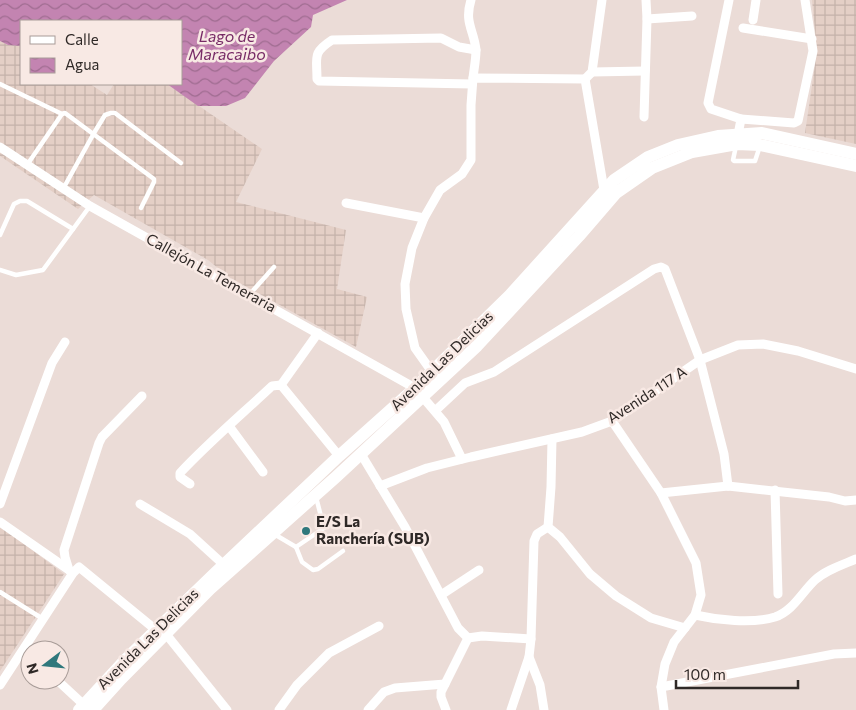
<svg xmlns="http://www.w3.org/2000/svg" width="856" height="710" viewBox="0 0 856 710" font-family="Commissioner,sans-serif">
<defs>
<pattern id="industrial-grid" width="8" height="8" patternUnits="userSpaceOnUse" patternTransform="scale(1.25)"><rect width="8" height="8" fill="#e4cfc6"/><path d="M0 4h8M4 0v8" fill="none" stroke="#c4b2aa"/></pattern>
<pattern id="water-waves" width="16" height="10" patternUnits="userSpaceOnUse" patternTransform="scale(1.25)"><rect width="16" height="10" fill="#c384b1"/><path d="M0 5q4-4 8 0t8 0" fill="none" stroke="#9f6c90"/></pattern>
</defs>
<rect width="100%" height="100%" fill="#ebdcd7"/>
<g fill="url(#industrial-grid)">
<polygon points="812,0 856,0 856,144 805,133 817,51"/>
<polygon points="0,41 8,45 21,46 21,84 90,84 107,95 114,84 167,84 262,149 236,202 346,230 337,289 367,297 356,347 229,277 208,260 94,195 78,209 0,156"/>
<polygon points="0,526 64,574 0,671"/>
</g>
<polygon fill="url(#water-waves)" points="0,0 347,0 313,15 311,27 274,61 245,98 226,106 198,106 167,84 181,84 181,21 21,21 21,46 8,45 0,41"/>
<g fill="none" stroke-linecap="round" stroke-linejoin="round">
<g stroke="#fff" stroke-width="4.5">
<polyline points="0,84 62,114"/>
<polyline points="736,146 733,160 734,161 755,161 760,146"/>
<polyline points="27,165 62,114 65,113 154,179 154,182 141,208"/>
<polyline points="63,189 94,133 105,115 111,113 115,113 181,163"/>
<polyline points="0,235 14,204 20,201 27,201 73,229"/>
<polyline points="0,270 16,275 43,270 90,206"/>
<polyline points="249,295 274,267"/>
<polyline points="274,534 296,547 324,528 316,497"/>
<polyline points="296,547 302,562 313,570 318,569 343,551"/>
<polyline points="0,592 43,619"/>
</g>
<g stroke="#fff" stroke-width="9">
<path d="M471,0C464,23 474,30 476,50C476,59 474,69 473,78"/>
<polyline points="729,0 708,103 711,109 741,119 738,135"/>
<polyline points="647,19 692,16"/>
<polyline points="753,20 756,0"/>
<polyline points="743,28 812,39"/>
<polyline points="592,72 645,71"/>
<polyline points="585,79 592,72 602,0"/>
<path d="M472,84L319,81L317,79C317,57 312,53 332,40L441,38L459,47L476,50"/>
<polyline points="644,117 647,19 646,0"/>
<polyline points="741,119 794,123 798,121 813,51 805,0"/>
<polyline points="0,147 90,206 415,388 444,422 462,459"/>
<polyline points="346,203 424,218"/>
<polyline points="432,372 415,348 406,309 405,284 412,248 424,218 440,190 462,174 471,160 471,105 473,78 585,79 604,190"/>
<polyline points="281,385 318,333"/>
<polyline points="435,411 465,383 494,372 654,269 661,267 665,269 700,360 724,454 728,486"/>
<polyline points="612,421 661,493 696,563 701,595 695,615 674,642 665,664 661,687 664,710"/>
<polyline points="229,426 263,472"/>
<polyline points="552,439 551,487 548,527 560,537 590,574 616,596 651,618 685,628"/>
<polyline points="361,454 405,527 458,628 468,638 441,692 441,697 446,710"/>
<path d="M190,484L180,477V473C209,442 241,415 272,386L281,385L339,456"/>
<polyline points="380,486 427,468 471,457 582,432 612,421 700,360 738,345 763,344 798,351 856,369"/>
<polyline points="775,490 778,594"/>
<polyline points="661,493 728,486 829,497 845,501 856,500"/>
<polyline points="0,504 52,363 65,342"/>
<polyline points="140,504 190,534 224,565"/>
<polyline points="0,522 69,570"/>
<polyline points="69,570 65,557 64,550 99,443 102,437 142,396"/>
<polyline points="441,595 479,570"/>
<path d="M695,615C717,620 752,624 775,617C793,611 802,592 815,580C826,570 842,565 856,559"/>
<polyline points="166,634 227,710"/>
<polyline points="468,638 482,636 531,639"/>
<polyline points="57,680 83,704"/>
<polyline points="0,685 73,573 79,567 156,630"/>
<polyline points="661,687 834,654 856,653"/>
<polyline points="279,710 297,685 329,653 379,626"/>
<polyline points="368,710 384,692 395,688 445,684"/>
<polyline points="511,710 529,657"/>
<polyline points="544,710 540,685 529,657 531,639 534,541 537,534 548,527"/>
</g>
<g stroke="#fff" stroke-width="12">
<polyline points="79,710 125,660 215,573 339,456 415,388 510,295 614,180 648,157 678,145 718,136 762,133 856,154"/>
<polyline points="93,710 121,679 210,589 336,477 477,346 579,236 616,193 652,168 692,152 737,144 760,145 856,166"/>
</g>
</g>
<circle fill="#2f787c" stroke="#f8e9e4" stroke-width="2" cx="306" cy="531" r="5"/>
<g text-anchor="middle" stroke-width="5" stroke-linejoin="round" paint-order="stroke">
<g font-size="15" fill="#2f2927" stroke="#f8e9e4">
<text transform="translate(211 273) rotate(29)" y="5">Callejón La Temeraria</text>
<text transform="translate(442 361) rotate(-44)" y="5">Avenida Las Delicias</text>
<text transform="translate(647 395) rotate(-33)" y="5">Avenida 117 A</text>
<text transform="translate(148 639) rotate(-45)" y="5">Avenida Las Delicias</text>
</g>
<g font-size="15" font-weight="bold" fill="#2f2927" stroke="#f8e9e4" text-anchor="start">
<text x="316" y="527">E/S La<tspan x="316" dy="17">Ranchería (SUB)</tspan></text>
</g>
<g font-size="16" font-style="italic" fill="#772b66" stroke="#f8e9e4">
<text x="227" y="42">Lago de<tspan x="227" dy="18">Maracaibo</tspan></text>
</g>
</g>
<rect x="20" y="20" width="162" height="65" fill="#f8e9e4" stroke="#a89c98"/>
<rect x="30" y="36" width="25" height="8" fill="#ffffff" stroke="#a89c98"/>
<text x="65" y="45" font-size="15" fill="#2f2927">Calle</text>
<rect x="30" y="58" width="25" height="15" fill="url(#water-waves)" stroke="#a89c98"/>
<text x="65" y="70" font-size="15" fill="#2f2927">Agua</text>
<g transform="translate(45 665) rotate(254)"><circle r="24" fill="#f8e9e4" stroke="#a89c98"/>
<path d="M0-4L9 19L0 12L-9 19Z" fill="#2f787c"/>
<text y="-8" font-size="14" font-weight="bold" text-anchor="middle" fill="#2f2927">N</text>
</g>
<path d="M676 680v8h122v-8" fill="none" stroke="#2f2927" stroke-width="2.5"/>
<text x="684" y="680" font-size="15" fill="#2f2927" stroke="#f8e9e4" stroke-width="4" paint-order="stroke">100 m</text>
</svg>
